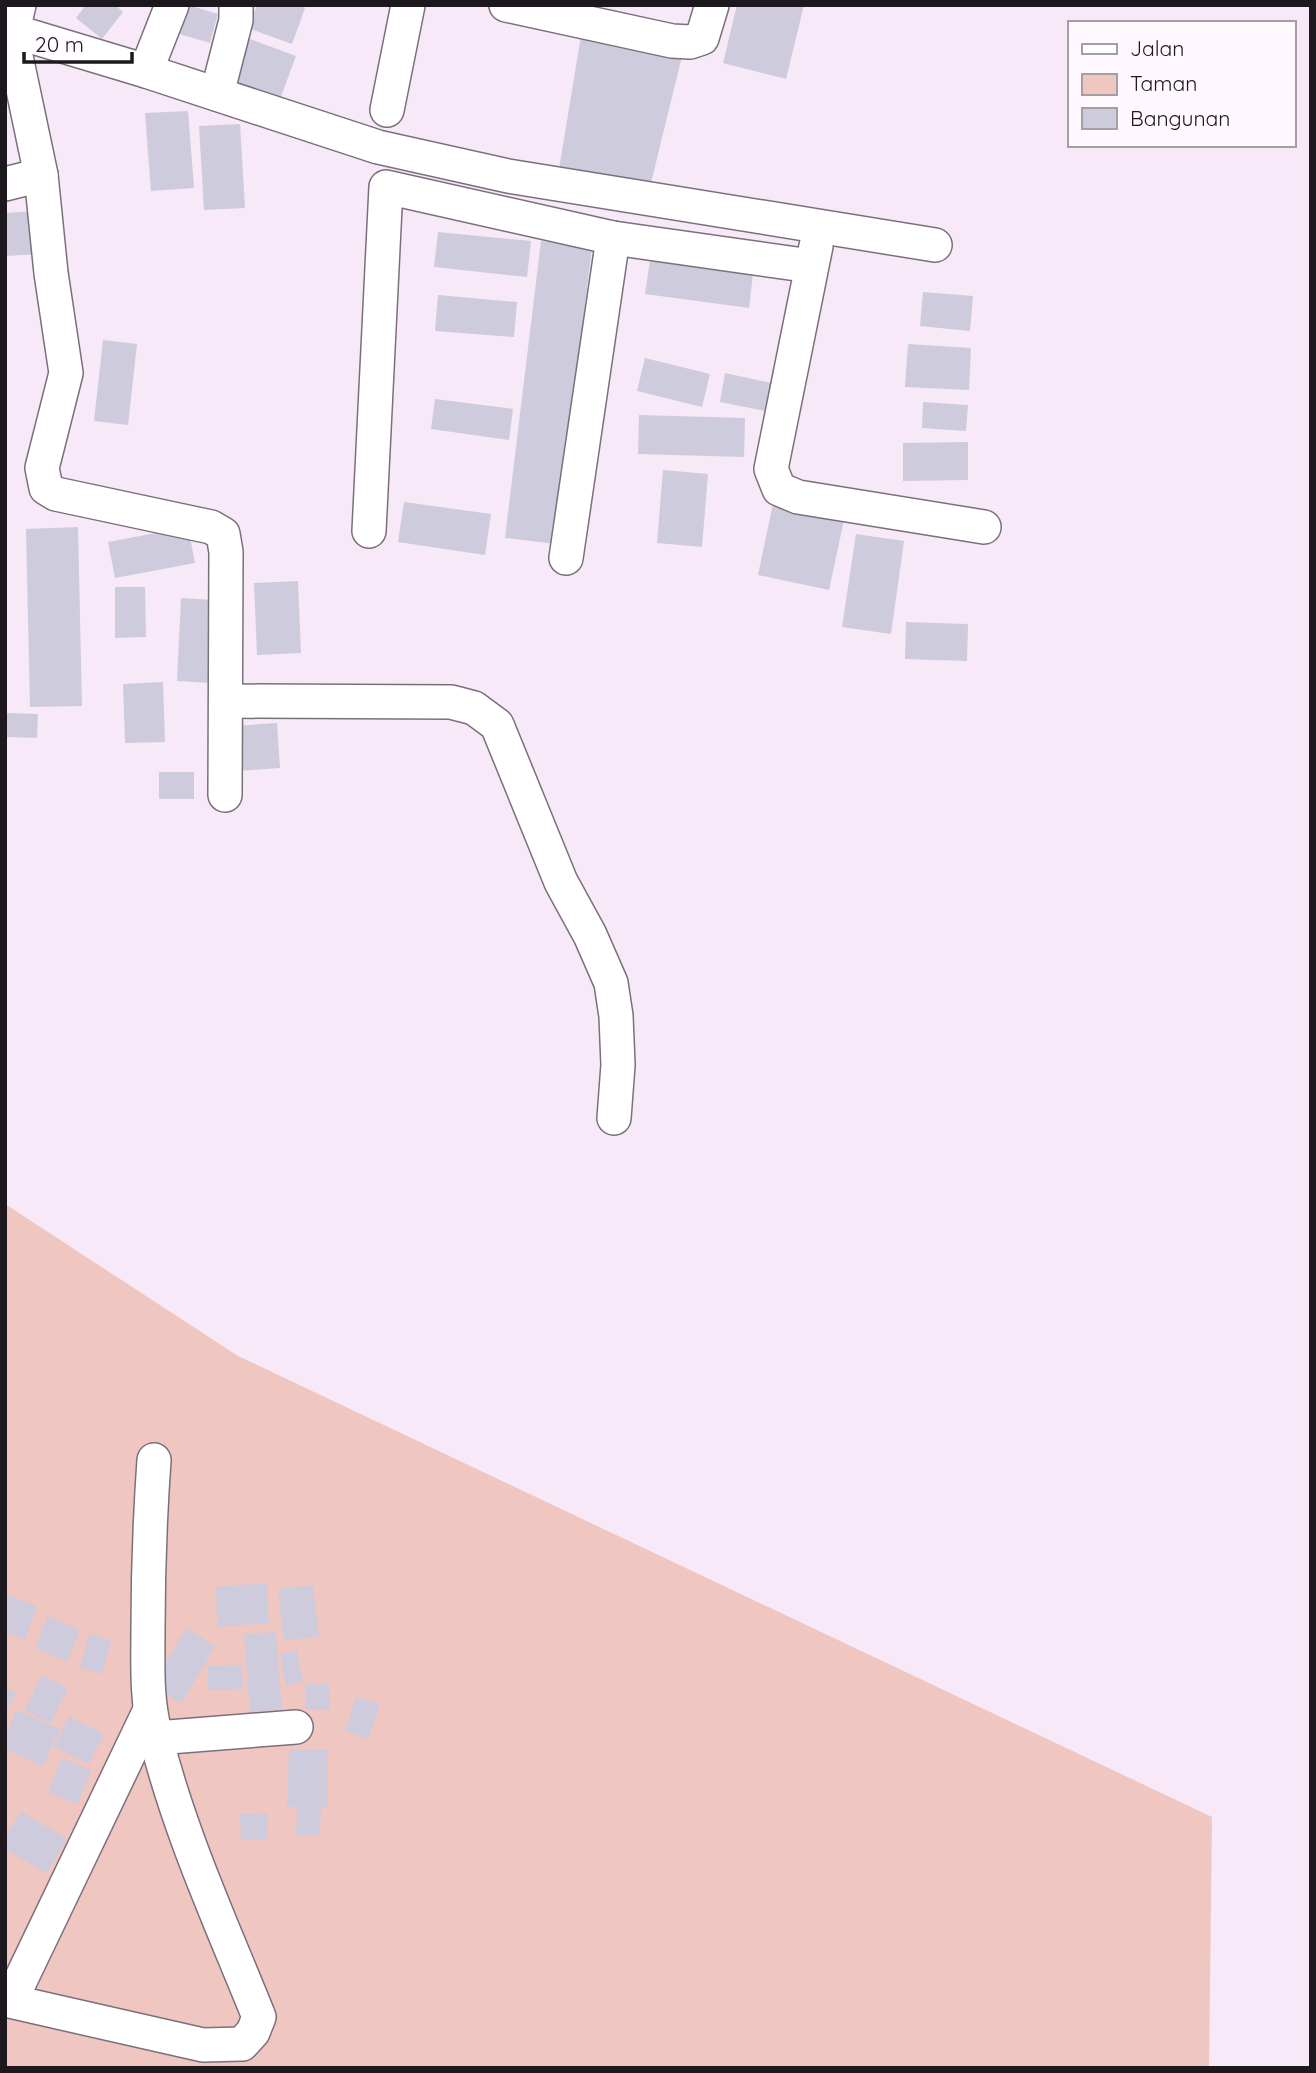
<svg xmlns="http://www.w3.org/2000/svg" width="1316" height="2073" viewBox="0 0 1316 2073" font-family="Quicksand,sans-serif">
<rect width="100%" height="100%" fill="#f7e9f7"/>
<polygon fill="#efc6c0" points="5,1204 238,1356 1212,1817 1209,2068 5,2068"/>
<g fill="#cecbdd">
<polygon points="86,5 115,5 123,12 102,39 76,18"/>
<polygon points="188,5 218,14 210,43 176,33"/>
<polygon points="257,5 299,5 305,8 292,44 248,28"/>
<polygon points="737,5 804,5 786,79 723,63"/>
<polygon points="582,30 683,52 650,187 559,169"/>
<polygon points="247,38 296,56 279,102 230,84"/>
<polygon points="188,111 194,188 151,191 145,113"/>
<polygon points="240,124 245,208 204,210 199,126"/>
<polygon points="37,211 41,254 5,256 5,213"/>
<polygon points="438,232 531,241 527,277 434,267"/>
<polygon points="541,241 592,247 556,544 505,538"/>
<polygon points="650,260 753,274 749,308 645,294"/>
<polygon points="923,292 973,296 970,331 920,326"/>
<polygon points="438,295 517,302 514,337 435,331"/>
<polygon points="103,340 137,344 128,425 94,421"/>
<polygon points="908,344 971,348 969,390 905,387"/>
<polygon points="645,358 710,374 702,407 637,391"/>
<polygon points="725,373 776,384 770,412 720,402"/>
<polygon points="435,399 513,409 509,440 431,429"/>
<polygon points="923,402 968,405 966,431 922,428"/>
<polygon points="639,415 745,418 744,457 638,454"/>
<polygon points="968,442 968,480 903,481 903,443"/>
<polygon points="663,470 708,474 702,547 657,543"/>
<polygon points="404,502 491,514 485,555 398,542"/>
<polygon points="773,504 844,520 829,590 758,575"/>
<polygon points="78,527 82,706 30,707 26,529"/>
<polygon points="188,527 195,563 115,578 108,542"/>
<polygon points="856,534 904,541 891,634 842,627"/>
<polygon points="298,581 301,653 257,655 254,583"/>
<polygon points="115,587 145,587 146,637 115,638"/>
<polygon points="181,598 213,600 209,683 177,681"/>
<polygon points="906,622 968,624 967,661 905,659"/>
<polygon points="163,682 165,742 125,743 123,684"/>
<polygon points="5,713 38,714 37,738 5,737"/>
<polygon points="277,723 280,768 236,771 233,726"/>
<rect x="159" y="772" width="35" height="27"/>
<polygon points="267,1583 269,1623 218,1627 215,1587"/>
<polygon points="313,1585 319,1636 284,1641 278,1589"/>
<polygon points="7,1594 37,1607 25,1640 5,1632"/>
<polygon points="48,1616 80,1630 67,1662 35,1648"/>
<polygon points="186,1628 215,1646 182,1703 152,1686"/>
<polygon points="276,1632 282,1709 250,1712 244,1634"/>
<polygon points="89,1634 111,1640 102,1674 80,1668"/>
<polygon points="297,1650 303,1681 286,1685 280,1654"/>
<polygon points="242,1665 243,1689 208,1690 208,1666"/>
<polygon points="42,1675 68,1688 51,1723 25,1710"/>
<polygon points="329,1683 330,1709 306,1710 305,1684"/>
<polygon points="5,1687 16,1693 5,1714"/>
<polygon points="356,1697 380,1704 368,1739 345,1731"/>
<polygon points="17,1710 60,1729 43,1766 5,1749 5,1736"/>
<polygon points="69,1716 104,1734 89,1764 54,1747"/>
<polygon points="289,1749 328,1750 327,1808 321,1807 320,1835 296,1835 297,1807 287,1807"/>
<polygon points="62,1758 91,1771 77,1804 48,1792"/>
<polygon points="21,1811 67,1839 47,1873 5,1849 5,1837"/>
<polygon points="267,1813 268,1839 241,1840 240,1814"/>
</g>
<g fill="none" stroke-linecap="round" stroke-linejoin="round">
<defs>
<g id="street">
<polyline points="19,5 13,31 14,47 41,175 51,273 66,373 42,468 46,488 56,494 211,527 223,534 226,552 225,795"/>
<polyline points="506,5 672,41 690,42 702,38 712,5"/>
<polyline points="13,31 146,71 378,147 508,176 935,245"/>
<polyline points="146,71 172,5"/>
<polyline points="217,94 236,20 236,5"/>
<polyline points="387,110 408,5"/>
<polyline points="5,184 41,175"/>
<polyline points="816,246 771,469 779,489 798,497 984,527"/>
<polyline points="369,531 386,187 613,238 811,266"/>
<polyline points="566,558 613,238"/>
<polyline points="227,701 451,702 474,708 497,725 561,882 590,935 611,983 616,1016 618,1065 614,1118"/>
<path d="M154,1460C150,1517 148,1572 148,1629C148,1664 146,1698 155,1732"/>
<path d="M5,2000L203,2045L242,2044L253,2032L259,2017C222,1925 180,1834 156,1738L296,1727"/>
<polyline points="11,2000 149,1712"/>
</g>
</defs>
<use href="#street" stroke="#7c6f7c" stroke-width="36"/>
<use href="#street" stroke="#fff" stroke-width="33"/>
</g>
<rect width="1316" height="2073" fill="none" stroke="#1d181d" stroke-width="14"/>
<rect x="1068" y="21" width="228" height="126" fill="#fff9ff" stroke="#a59fa5" stroke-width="2"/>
<rect x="1082" y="44" width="35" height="10" fill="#ffffff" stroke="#a59fa5" stroke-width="2"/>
<text x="1130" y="56" font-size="21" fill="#1d181d">Jalan</text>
<rect x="1082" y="74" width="35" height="21" fill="#efc6c0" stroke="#a59fa5" stroke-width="2"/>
<text x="1130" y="91" font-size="21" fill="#1d181d">Taman</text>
<rect x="1082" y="108" width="35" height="21" fill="#cecbdd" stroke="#a59fa5" stroke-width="2"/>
<text x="1130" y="126" font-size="21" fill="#1d181d">Bangunan</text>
<path d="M24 52v10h108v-10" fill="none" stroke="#1d181d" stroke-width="3.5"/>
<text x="35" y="52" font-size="21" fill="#1d181d" stroke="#fff9ff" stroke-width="5" paint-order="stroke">20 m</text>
</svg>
